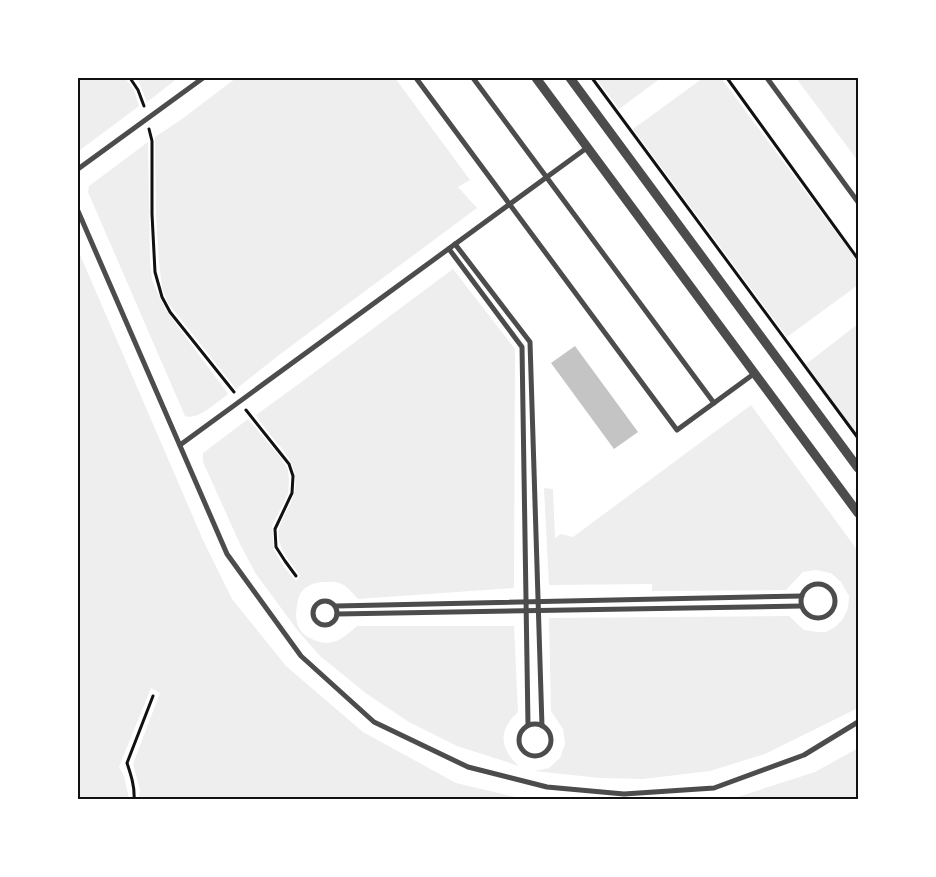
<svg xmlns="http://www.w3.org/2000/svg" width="936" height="877" viewBox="0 0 936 877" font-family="Raleway,sans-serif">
<rect width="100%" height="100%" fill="#fff"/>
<g fill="#eee">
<polygon points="78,78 125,78 133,88 139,106 80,150 78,151"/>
<polygon points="137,78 178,78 147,102"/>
<polygon points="236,78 395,78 470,180 458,187 477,208 283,352 236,389 168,303 162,288 159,262 156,214 155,137 182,119"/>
<polygon points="596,78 661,78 619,109"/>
<polygon points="703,78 721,78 858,262 858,285 787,337 633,129"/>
<polygon points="796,78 858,78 858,161"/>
<path d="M148,142L150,261L152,280L165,309L228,394C218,401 198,421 185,416L88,192L89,186Z"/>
<polygon points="78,250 203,540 232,599 286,666 363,732 456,783 524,799 139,799 140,790 133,764 160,693 151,688 119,767 124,776 129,799 78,799"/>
<path d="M453,269L515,349L514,588L358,599C354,594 349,589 344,585C339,582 332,581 326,582C318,582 311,583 304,589C299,594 298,599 297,606C294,621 298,634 314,640C333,648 343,638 357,626H514L518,712C498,730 499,748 519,766L457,746L409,722L367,694L320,656L298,631L256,574L240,544L203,462V453L248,419L281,458L288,470L289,480L288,494L272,526L273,539L274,550L284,567L296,581L300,576C293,565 282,554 279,540C276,524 288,512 293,497C296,489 296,480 294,471C291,456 278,445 269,433C264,427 260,421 256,415L296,386Z"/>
<polygon points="858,324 858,436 806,364"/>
<polygon points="751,405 858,551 858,708 765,754 710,771 643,779 600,778 534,771 549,768 560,758 565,744 563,729 551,711 549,618 789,616 804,630 817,632 826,632 835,627 843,619 848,608 849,596 841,582 831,573 816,570 803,572 786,590 652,591 652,584 549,585 544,488 553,489 555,538 561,534 573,537"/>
<polygon points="858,748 858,799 731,799 815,772"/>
</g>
<polygon fill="#c4c4c4" points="575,346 638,432 614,449 551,363"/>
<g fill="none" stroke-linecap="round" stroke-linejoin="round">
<g stroke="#111" stroke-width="3">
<polyline points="130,78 138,90 144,106"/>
<polyline points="592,78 858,438"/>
<polyline points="727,78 858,259"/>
<polyline points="149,129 152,141 152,214 155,272 162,297 170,312 234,392"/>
<polyline points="246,410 289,464 293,476 292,493 275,529 276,547 285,561 296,576"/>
<path d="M134,800C135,787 131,775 127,763L153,696"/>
</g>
<g stroke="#4c4c4c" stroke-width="5">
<polyline points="416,78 677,430 755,373"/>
<polyline points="473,78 714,403"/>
<polyline points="767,78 858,202"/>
<polyline points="78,169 203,78"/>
<polyline points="78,211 227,554 301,656 374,722 468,767 547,787 624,794 714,788 804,755 858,722"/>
<polyline points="455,244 530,342 542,726"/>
<polyline points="449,249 522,347 528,725"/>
<polyline points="180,445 588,147"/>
<circle cx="818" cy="601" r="17"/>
<circle cx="325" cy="613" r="12"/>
<polyline points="336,606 802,596"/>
<polyline points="337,614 801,606"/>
<circle cx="535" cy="740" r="16"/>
</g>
<g stroke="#4c4c4c" stroke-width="9">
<polyline points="536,78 858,513"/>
<polyline points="570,78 858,468"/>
</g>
</g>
<rect width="936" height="877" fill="none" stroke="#ffffff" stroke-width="158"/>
<rect x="79" y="79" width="778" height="719" fill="none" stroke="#111" stroke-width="2"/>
</svg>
